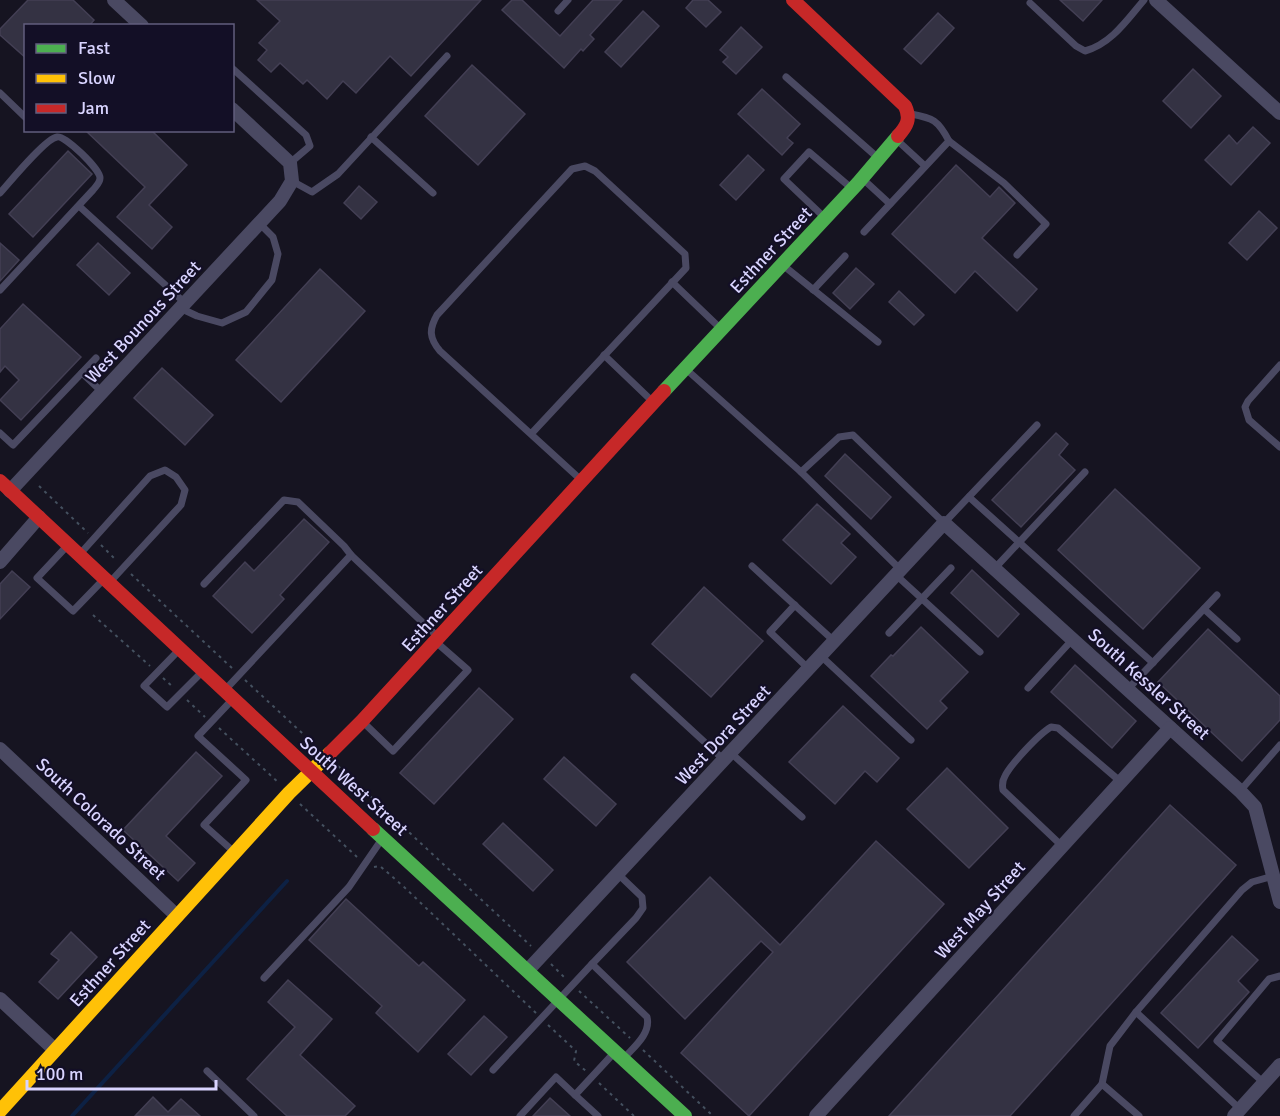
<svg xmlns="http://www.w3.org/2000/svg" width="1280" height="1116" viewBox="0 0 1280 1116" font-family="Signika,sans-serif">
<rect width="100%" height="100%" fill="#161421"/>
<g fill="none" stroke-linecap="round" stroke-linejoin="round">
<polyline stroke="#0d2144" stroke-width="4" points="72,1116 287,881"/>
</g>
<g fill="#343243" stroke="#433f54" stroke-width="1.5">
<polygon points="28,0 73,0 94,20 89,26 26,26 26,58 0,35 0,29"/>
<polygon points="257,0 481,0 411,76 390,56 356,93 343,81 327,99 307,80 303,84 280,63 271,72 258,60 267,50 259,43 280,21"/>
<polygon points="512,0 522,0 560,36 593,0 622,0 590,35 594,39 583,51 581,49 564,68 502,10"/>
<polygon points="693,0 708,0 721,12 706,27 686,8"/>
<polygon points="1060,0 1102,0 1083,21"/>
<polygon points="643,11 659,26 621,67 605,52"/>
<polygon points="938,13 954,28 921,64 904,49"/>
<polygon points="741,27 762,47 736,74 723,62 728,57 720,50"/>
<polygon points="472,65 525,114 478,165 425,116"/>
<polygon points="1193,69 1221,96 1191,128 1163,101"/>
<polygon points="762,89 800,124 787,138 793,143 782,155 738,114"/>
<polygon points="1253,127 1270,143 1231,185 1205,160 1229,135 1237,144"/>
<polygon points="85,130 151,130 187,165 149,205 172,227 152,249 117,217 145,187"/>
<polygon points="68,151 92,174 33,237 9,214"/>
<polygon points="748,155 764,170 736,200 720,185"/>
<polygon points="956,165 990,197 999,187 1015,203 982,238 1037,289 1017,311 975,271 955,293 892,234"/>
<polygon points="359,186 377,202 361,219 344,203"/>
<polygon points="1259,211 1277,228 1247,260 1229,243"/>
<polygon points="0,243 19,260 0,281"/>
<polygon points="98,243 130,273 109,295 77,265"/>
<polygon points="856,268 874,284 850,309 833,293"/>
<polygon points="320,269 365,311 281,402 236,360"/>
<polygon points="899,291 924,315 914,325 889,302"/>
<polygon points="23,304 81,357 21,420 0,400 19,380 5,366 0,372 0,329"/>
<polygon points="162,368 213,415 185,445 134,398"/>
<polygon points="1056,433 1068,444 1059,455 1075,470 1021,527 992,500"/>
<polygon points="845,454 891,497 871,519 825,476"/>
<polygon points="1115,489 1200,568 1143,629 1058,550"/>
<polygon points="817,504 850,534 841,543 856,557 831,584 783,540"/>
<polygon points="304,519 329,542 280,595 284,599 252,633 213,596 245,562 254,571"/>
<polygon points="972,570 1019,614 998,637 951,593"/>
<polygon points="12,571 30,587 0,619 0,584"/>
<polygon points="704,587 763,641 711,697 652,644"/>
<polygon points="921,627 968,672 940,701 947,708 927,729 871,676 891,655 893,656"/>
<polygon points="1208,629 1280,696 1280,720 1242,761 1158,682"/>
<polygon points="1075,665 1136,721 1112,748 1051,692"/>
<polygon points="479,688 513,719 434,804 400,773"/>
<polygon points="843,706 899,758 877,782 865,771 835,804 789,762"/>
<polygon points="196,752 222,776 166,836 195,863 178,881 123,830"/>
<polygon points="564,757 616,804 596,826 544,779"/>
<polygon points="947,768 1008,828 969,868 907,809"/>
<polygon points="1170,805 1236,865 1010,1116 889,1116"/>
<polygon points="503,823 553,870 533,891 483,844"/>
<polygon points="876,841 944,904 749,1116 681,1053 773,952 761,941 685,1019 627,962 710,877 780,945"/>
<polygon points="346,899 419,966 423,962 465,1000 418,1052 376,1013 382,1006 309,940"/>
<polygon points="71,932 97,957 58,999 39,982 59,960 51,954"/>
<polygon points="1232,936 1258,960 1238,981 1249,992 1198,1048 1161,1013"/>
<polygon points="288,980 332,1019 300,1055 355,1106 345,1116 287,1116 247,1079 295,1027 268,1002"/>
<polygon points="484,1016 507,1037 471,1075 448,1054"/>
<polygon points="153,1097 168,1112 181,1099 200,1116 135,1116"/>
<polygon points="550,1098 570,1116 533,1116"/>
</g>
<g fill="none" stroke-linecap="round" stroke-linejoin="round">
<g stroke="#44505f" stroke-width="2" stroke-dasharray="3 4.5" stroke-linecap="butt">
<polyline points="39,486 88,533"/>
<polyline points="101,545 116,560"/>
<polyline points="131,574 232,668"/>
<polyline points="93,615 150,666"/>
<polyline points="163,678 174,688"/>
<polyline points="245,680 316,746"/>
<polyline points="187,700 205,717"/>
<polyline points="219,728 279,783"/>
<polyline points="338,766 531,946"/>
<polyline points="300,804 357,857"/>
<polyline points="374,867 380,866 403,886 536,1013"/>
<polyline points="551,964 566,979"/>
<polyline points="579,991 630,1038"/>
<polyline points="548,1025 576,1051 574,1061 586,1071"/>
<polyline points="643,1050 713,1116"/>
<polyline points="599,1083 634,1116"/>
</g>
<g stroke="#4a4962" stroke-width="7">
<path d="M1030,3L1076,46L1085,51C1111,44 1127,20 1144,0"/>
<polyline points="558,11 568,0"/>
<polyline points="232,68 306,135 310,146 290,163"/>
<polyline points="786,77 877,157"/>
<polyline points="0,93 26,118"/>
<polyline points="371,137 433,193"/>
<polyline points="898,141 925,166"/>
<polyline points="949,141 1004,183 1046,224 1017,255"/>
<polyline points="864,180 890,204"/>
<polyline points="292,181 312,192 338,174 447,56"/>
<path d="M0,193C9,183 46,138 57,137C65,135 100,169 100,178C100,183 96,186 93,190L0,290"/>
<polyline points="79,206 185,303"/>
<polyline points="825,218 784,179 809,152 850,187"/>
<path d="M864,232L949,141C938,120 933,118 911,114"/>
<polyline points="784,266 878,342"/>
<polyline points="672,282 720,328"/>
<polyline points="813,290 845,256"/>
<polyline points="180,308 197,316 222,323 246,312 272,280 278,254 273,237 259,223"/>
<polyline points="604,355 652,401"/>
<polyline points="1280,365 1248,401 1245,407 1249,420 1280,447"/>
<polyline points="687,370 801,472 839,437 853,435 944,523 1037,425"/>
<polyline points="82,373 102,392"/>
<polyline points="0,433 13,445 96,358"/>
<path d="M531,434L686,268L685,254L595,171L585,166L572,169L437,315C429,329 429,338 440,351L580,479"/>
<polyline points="801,472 901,570"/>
<polyline points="969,497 1153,663"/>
<polyline points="67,546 37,578 73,611 103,580"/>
<polyline points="80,554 150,476 165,470 176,477 185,490 181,505 111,581"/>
<polyline points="351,555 437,636"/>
<polyline points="752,566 834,641"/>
<polyline points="995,568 1085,472"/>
<polyline points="896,575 980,652"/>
<polyline points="204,584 284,500 298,502 344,546 351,555 225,690"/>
<polyline points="795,605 770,632 809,669"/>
<polyline points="1204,609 1237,639"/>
<polyline points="889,633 951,568"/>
<polyline points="178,651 144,686 167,707 202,672"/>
<polyline points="821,656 911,740"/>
<polyline points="634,677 724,760"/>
<polyline points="1028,688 1073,639"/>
<polyline points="1128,689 1217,595"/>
<polyline points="231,701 198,736 246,780 204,825 233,851"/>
<polyline points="364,723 393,751 468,670 436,642"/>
<polyline points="731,753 802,817"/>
<polyline points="1240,791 1280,745"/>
<path d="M1062,846L1003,790C1002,785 1002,781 1005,776C1011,764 1039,734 1051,727L1058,728L1121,782"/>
<path d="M618,874L642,897L643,908L636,918L592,964L647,1017C651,1033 635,1046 625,1057"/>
<polyline points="264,978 349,887 382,839"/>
<polyline points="493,1070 592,964"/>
<polyline points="207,1071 254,1116"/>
<polyline points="1264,1083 1217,1041 1269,979 1280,976"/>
<polyline points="1102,1084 1110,1046 1136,1012"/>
<polyline points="575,1095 598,1116"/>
<polyline points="1240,1109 1136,1012 1242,890 1252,882 1273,876"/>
<polyline points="520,1116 556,1077 575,1095 613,1054"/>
<polyline points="1074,1116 1102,1084 1139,1116"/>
</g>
<g stroke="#4a4962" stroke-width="14">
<polyline points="114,0 142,26"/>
<polyline points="1156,0 1280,113"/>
<polyline points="10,491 280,201 292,181 290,163 232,109"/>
<polyline points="0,562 39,517"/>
<polyline points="0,749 177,916"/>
<polyline points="528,970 944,523 1240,791 1255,807 1280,902"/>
<polyline points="0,999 55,1050"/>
<polyline points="816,1116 1170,728"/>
<polyline points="1234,1116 1280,1065"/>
</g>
<g stroke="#4caf50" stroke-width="14">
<polyline points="664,391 858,183 898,136"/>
<polyline points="373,829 685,1116"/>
</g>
<polyline stroke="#ffc107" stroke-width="14" points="0,1111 289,793 330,753"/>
<g stroke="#c62828" stroke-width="14">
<path d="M793,0L905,106C911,119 907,126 898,136"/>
<polyline points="0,481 373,829"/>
<polyline points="330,753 362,721 664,391"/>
</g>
</g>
<g text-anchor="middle" stroke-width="4.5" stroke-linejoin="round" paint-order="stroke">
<g font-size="18" fill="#d9d4ff" stroke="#130f26">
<text transform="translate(771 250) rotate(-47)" y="6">Esthner Street</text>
<text transform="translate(143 322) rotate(-47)" y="6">West Bounous Street</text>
<text transform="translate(442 608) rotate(-48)" y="6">Esthner Street</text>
<text transform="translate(1149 684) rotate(42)" y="6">South Kessler Street</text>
<text transform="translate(723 735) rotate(-47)" y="6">West Dora Street</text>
<text transform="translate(354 786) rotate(42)" y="6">South West Street</text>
<text transform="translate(101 819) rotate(43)" y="6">South Colorado Street</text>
<text transform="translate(980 910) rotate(-48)" y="6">West May Street</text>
<text transform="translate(110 963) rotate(-48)" y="6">Esthner Street</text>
</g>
</g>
<rect x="24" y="24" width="210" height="108" fill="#130f26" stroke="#625e7d" stroke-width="1.5"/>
<rect x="36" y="44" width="30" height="9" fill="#4caf50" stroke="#625e7d" stroke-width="1.5"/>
<text x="78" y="54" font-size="18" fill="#d9d4ff">Fast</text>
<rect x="36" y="74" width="30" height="9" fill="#ffc107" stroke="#625e7d" stroke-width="1.5"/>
<text x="78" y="84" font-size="18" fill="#d9d4ff">Slow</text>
<rect x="36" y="104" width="30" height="9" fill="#c62828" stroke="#625e7d" stroke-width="1.5"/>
<text x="78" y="114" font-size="18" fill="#d9d4ff">Jam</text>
<path d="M27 1080v9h189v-9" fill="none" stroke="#d9d4ff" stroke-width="3"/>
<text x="36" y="1080" font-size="18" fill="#d9d4ff" stroke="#130f26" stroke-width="4.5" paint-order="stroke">100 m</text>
</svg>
